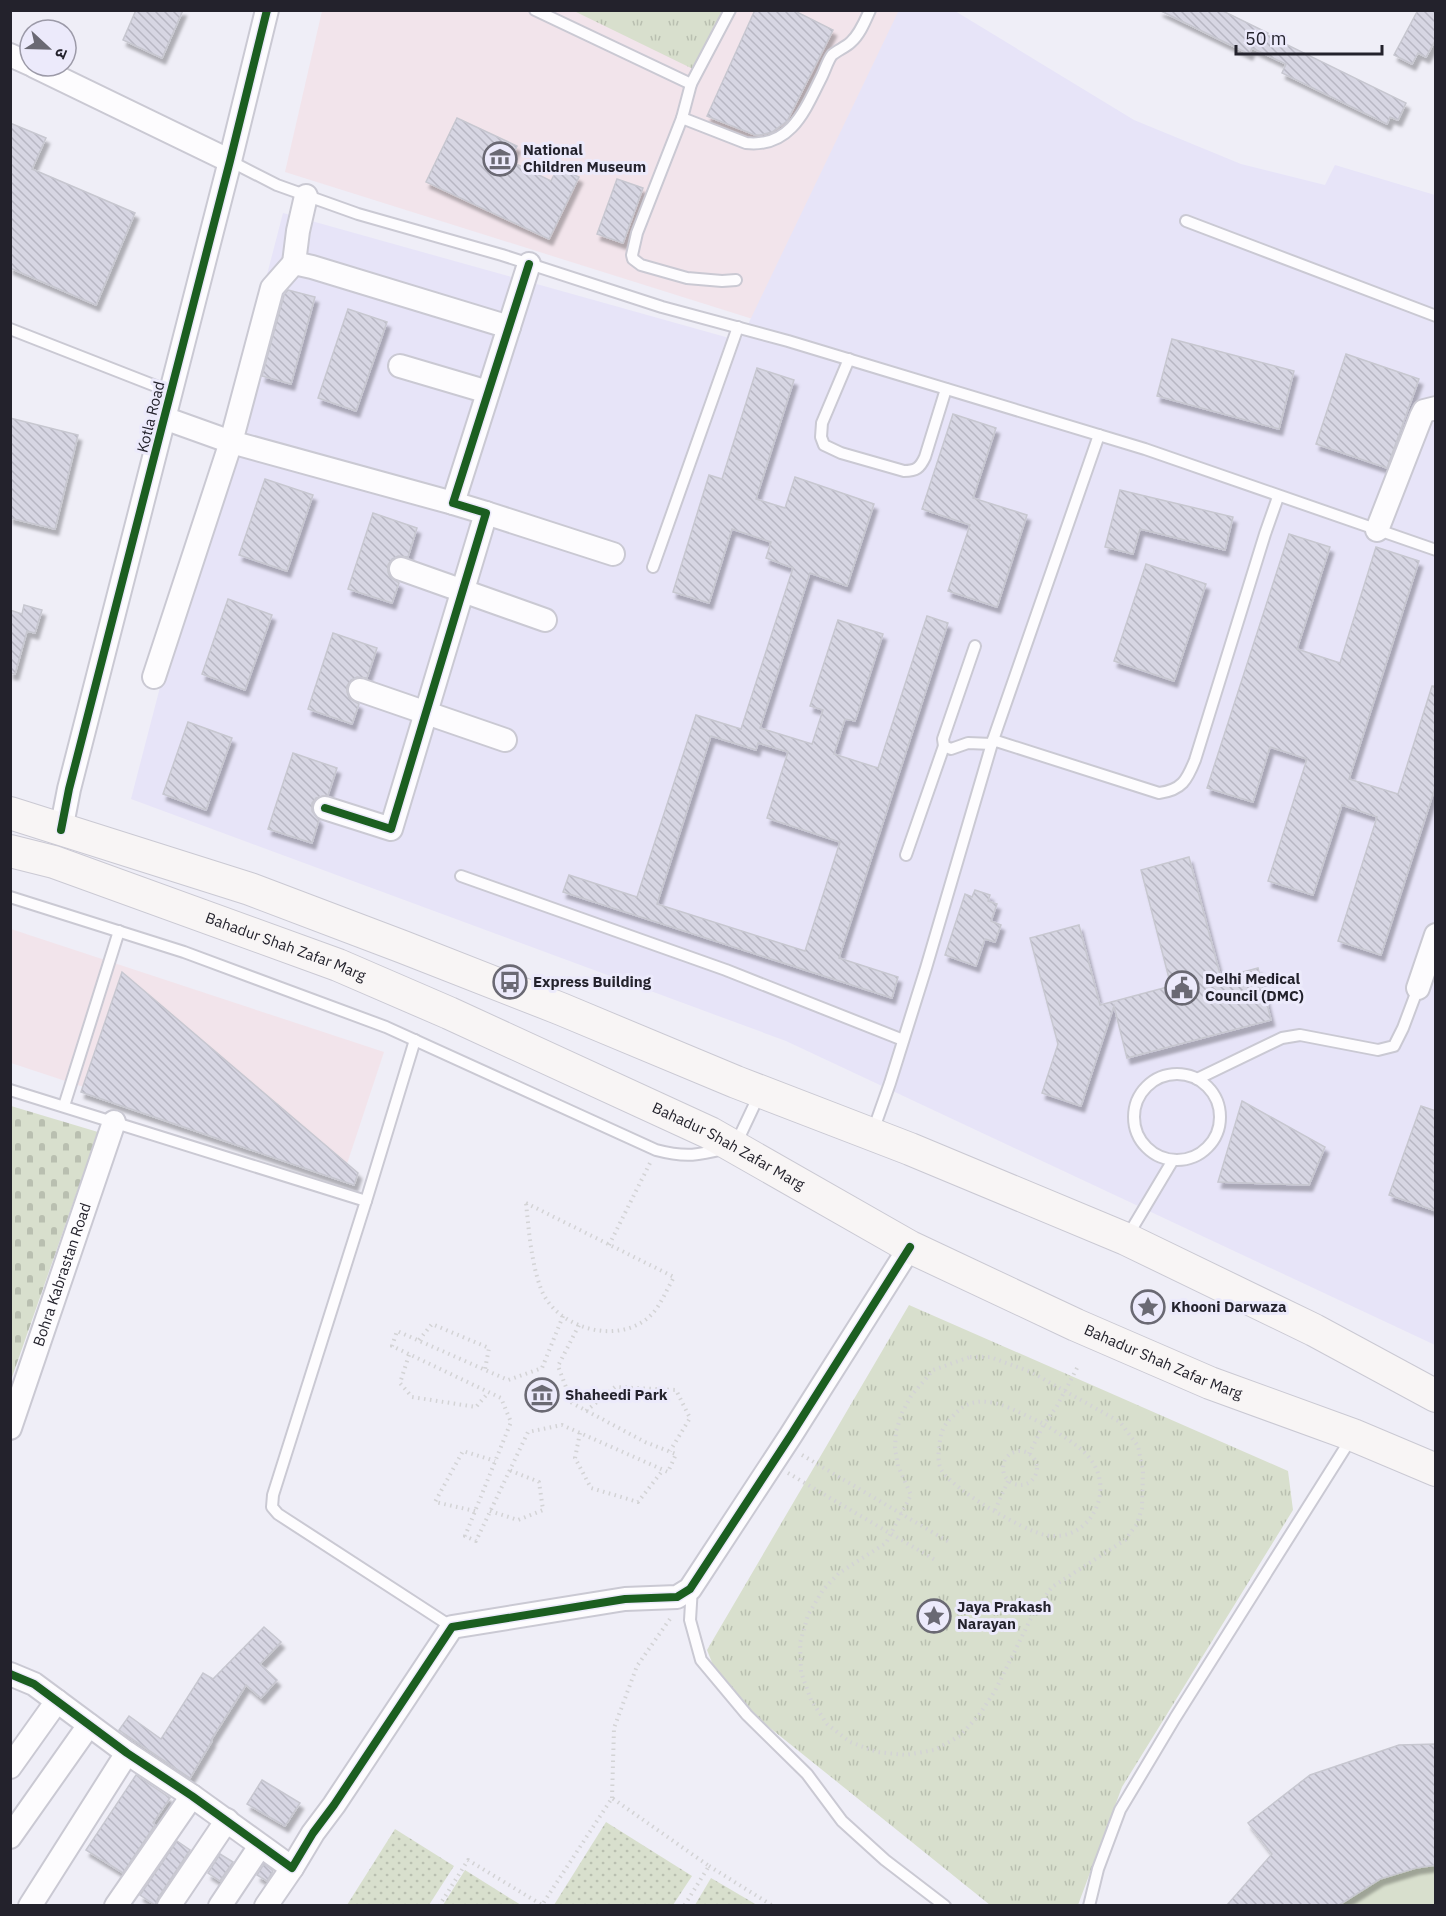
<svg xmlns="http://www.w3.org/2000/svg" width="1446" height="1916" viewBox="0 0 1446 1916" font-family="'IBM Plex Sans','Noto Sans Devanagari',sans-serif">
<defs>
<pattern id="grass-dots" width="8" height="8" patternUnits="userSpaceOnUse" patternTransform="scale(1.5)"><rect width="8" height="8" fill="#d8dfcd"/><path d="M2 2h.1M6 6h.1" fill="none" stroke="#b9bfb0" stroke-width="1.8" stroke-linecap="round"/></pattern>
<pattern id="cemetery-stones" width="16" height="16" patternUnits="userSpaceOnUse" patternTransform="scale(1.5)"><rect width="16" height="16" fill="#d8dfcd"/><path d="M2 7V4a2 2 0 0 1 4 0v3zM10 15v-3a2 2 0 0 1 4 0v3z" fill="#b9bfb0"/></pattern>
<pattern id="park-tufts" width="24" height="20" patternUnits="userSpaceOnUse" patternTransform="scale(1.5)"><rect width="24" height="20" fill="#d8dfcd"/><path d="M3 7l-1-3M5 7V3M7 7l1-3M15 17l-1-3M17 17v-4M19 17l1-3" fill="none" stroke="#b9bfb0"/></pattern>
<pattern id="building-back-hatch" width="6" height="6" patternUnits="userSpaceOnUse" patternTransform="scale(1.5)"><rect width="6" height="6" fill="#d7d6e3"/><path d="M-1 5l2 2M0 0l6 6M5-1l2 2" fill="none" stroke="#b8b7c3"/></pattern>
<filter id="shadow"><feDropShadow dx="3.5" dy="6" stdDeviation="1.5" flood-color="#0004"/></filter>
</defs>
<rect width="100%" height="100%" fill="#efeef7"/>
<g fill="#f2e4eb">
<polygon points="322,11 900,11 759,321 285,172"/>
<polygon points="11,929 384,1052 344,1173 11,1063"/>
</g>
<polygon fill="#e7e4f8" points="899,10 955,11 1134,120 1241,164 1325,185 1335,165 1435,195 1435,1345 786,1041 131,799 283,213 740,341"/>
<g fill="url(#grass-dots)">
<polygon points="606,1822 692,1876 673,1905 554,1905"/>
<polygon points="395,1829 454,1866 429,1905 347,1905"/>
<polygon points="465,1870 521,1905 443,1905"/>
<polygon points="711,1878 757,1905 695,1905"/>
</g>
<polygon fill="url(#cemetery-stones)" points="11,1106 98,1132 11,1380 10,1106"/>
<g fill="url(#park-tufts)">
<polygon points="574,11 724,11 693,69"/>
<polygon points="909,1305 1288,1471 1293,1510 1122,1787 1078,1905 990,1905 723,1690 707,1650"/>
</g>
<polygon fill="#d8dfcd" points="1435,1865 1435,1905 1339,1906 1380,1879 1416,1868"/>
<g fill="url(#building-back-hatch)" stroke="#c7c7d0" stroke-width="1.5" fill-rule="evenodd" filter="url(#shadow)">
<polygon points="136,10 183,10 162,58 123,40"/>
<polygon points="755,10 793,10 833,30 787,121 772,132 760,135 755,135 707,116"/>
<polygon points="1159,10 1221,10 1268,33 1267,35 1406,103 1398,120 1390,117 1387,124 1282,73 1286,64 1252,48 1249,54"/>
<polygon points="1418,10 1436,10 1436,39 1426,57 1418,53 1412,64 1394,55"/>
<polygon points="457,118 517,146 510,161 551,181 558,167 579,177 549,239 426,182"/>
<polygon points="10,123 46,138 32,169 135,213 96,305 10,268"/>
<polygon points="617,179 643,188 623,243 597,234"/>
<polygon points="288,290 315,297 291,384 262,376 284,295"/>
<polygon points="348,309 387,322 356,411 318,398"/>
<polygon points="1172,339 1294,371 1279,429 1157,396"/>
<polygon points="1346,354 1419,379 1387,468 1316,444"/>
<path d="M757,368L794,380L756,499L785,508L795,477L874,504L847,586L810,573L760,728L812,744L823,710L810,706L838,620L883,634L855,721L845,719L834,754L878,768L927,616L948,623L839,958L898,977L892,998L563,892L569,875L637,897L696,715L741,729L793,568L766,558L771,542L732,529L709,603L673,592L709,475L722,479ZM711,736L756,750L758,743L788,752L767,818L840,842L805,951L657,904Z"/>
<polygon points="953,414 996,428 973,498 1027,515 997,607 948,591 970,525 922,509"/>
<polygon points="10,418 78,435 55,529 10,518"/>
<polygon points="265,479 313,495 287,571 239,555"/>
<polygon points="1120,490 1233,517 1225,550 1140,529 1133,554 1105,547"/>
<polygon points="373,513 417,528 408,557 398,556 392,559 388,565 388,572 390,577 399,583 392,603 348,589"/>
<polygon points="1289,534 1330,547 1297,649 1340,663 1376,547 1419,561 1349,779 1398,794 1432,686 1436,686 1436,785 1381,955 1338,941 1377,817 1342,805 1313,895 1268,881 1307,759 1270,747 1253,802 1207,788"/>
<polygon points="1146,564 1206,584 1174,681 1114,661"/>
<polygon points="228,599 272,615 245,690 202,674"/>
<polygon points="24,605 42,610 35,633 27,631 15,674 10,673 10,610 22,614"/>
<polygon points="333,633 377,648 367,678 357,677 351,680 347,686 347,692 349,698 359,704 352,724 308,709"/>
<polygon points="188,722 232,738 206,810 163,794"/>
<polygon points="293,753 337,768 328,795 316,798 312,803 312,811 319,820 312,843 268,829"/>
<polygon points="1189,857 1221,978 1258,968 1271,1020 1127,1058 1114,1006 1081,1106 1042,1093 1058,1044 1030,938 1079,925 1100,1005 1171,986 1141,870"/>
<polygon points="975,890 990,895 988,901 997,904 991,921 1001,925 995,942 985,939 976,966 945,955 965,894 972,897"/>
<polygon points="122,972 358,1173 354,1185 81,1092"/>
<polygon points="1242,1101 1325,1147 1309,1185 1218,1182"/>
<polygon points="1421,1106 1436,1111 1436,1211 1389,1195"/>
<polygon points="264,1627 281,1642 260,1664 277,1680 261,1698 246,1685 211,1740 212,1741 190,1778 119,1730 129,1716 161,1739 203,1673 213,1679"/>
<polygon points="1436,1744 1436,1865 1416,1868 1380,1879 1339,1905 1227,1905 1272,1854 1248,1823 1310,1775 1399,1745"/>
<polygon points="136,1775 170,1798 153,1823 155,1825 123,1873 86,1850"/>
<polygon points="262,1780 300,1803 285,1826 247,1804"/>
<polygon points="177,1841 190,1850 158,1898 155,1905 140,1895"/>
<polygon points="220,1854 233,1862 220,1881 208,1873"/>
<polygon points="264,1864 273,1871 267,1881 257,1875"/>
</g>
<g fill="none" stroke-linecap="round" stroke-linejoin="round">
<defs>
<g id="service">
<polyline points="535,10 691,84"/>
<polyline points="730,10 691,84 682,118 637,233 632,255 633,259 641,265 687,278 722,281 736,280"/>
<path d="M682,118L746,143C791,148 805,110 822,76C825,70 828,60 832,55C838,50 846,47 851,42C860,34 865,21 870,10"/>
<polyline points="230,161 277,185 358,214 502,255 662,307 788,341 1145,449 1436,550"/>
<polyline points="1186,221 1436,316"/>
<polyline points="10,329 171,392"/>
<path d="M849,359L822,423L821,437L824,445L841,453L904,471C916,471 920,468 925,457L946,389"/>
<polyline points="653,567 738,327"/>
<polyline points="975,646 943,739 944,746 951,749 968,743 992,744"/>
<path d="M993,740L1159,793C1182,790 1187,780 1195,760L1265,534L1278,497"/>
<polyline points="906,855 944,746"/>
<polyline points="461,876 726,970 903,1040"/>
<path d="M10,897L184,952L386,1027L656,1150C690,1159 702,1154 735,1146L760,1093"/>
<circle cx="1177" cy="1117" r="43"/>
<polyline points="1197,1079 1282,1038 1300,1035 1378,1050 1394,1046 1403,1028 1418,988"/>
<polyline points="10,1090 366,1201 415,1040"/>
<polyline points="64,1106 119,931"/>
<polyline points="873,1131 890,1083 926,968 993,740 1099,435"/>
<polyline points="366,1201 273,1495 272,1507 278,1514 452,1627"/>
<polyline points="1127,1237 1173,1160"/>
<polyline points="692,1587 690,1620 701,1660 747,1715 807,1774 842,1821 885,1860 945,1906"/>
<polyline points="1089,1906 1098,1869 1120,1810 1175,1718 1352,1437"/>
</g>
<g id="minor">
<polyline points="10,55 30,64"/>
<polyline points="34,66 230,161"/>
<polyline points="294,263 298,231 306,196"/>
<polyline points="400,366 488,392"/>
<polyline points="164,418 231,442 453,503"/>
<polyline points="486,513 613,554"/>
<polyline points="1377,530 1421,417 1424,411 1436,408"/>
<polyline points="401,569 545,620"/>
<polyline points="154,677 231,442 272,288 294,263 312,267 509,327"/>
<polyline points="360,690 505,740"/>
<polyline points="325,808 391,829 486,513 453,503 529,264"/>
<polyline points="61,830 69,789 230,161 267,10"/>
<polyline points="1418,988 1436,935"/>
<path id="s1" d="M10,1428L114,1122"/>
<polyline points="10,1674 34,1684 127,1753 192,1796 292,1868 313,1833 334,1805 452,1627 625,1599 677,1597 690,1589 791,1435 910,1247"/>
<polyline points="10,1767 57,1701"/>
<polyline points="10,1837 89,1725"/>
<polyline points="30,1906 127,1753"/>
<polyline points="116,1906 192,1796"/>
<polyline points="169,1906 227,1820"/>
<polyline points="220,1906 260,1846"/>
<polyline points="266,1906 292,1868"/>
</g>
<g id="secondary">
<polyline points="10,813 250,889 403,947 561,1009 736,1082 910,1149 1126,1239 1314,1330 1436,1396"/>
<path id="s2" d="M10,851L54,862L338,965L449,1013L710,1133L910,1247L1076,1325L1210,1383L1353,1435L1436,1470"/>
</g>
</defs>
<use href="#service" stroke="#cac9d3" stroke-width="14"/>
<use href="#minor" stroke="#cac9d3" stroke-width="26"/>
<use href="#secondary" stroke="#cac9d3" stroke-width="34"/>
<g stroke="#d3d3d5" stroke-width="4" stroke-dasharray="1.5 4.5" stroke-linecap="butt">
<path d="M526,1203L674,1277C667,1289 661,1304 653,1313C622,1347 557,1330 541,1289C531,1262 529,1231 526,1203Z"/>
<polyline points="609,1245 651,1161"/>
<polyline points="563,1316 542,1368 508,1380 397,1331 392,1346 501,1398 511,1422 465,1536 476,1541 528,1432 562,1425 668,1472 676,1454 645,1442 572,1403 558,1366 579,1325"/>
<polyline points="419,1340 432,1324 489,1348 485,1369"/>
<polyline points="409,1355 400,1383 412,1397 476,1407 488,1393"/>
<polygon points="970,1357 990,1357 1031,1372 1120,1422 1138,1446 1143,1471 1142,1508 1137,1524 1125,1540 1052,1587 1035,1610 995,1691 979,1715 960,1736 934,1750 906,1755 877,1752 850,1742 827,1724 811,1700 801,1672 800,1643 808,1615 823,1590 839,1573 886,1543 911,1495 898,1466 895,1448 896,1431 902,1413 911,1396 933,1370"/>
<polyline points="586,1411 615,1387 676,1390 690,1418 670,1451"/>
<polyline points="580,1433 575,1458 591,1488 638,1502 663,1470"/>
<circle cx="1020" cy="1468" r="17"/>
<path d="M1029,1454L1044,1424C1016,1412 979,1385 953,1416C947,1422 943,1427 941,1435C939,1445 936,1462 942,1471C954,1490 1022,1530 1045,1535C1088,1544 1116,1493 1091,1460C1080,1445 1059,1434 1044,1424L1057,1406L1077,1368"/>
<polyline points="802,1455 949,1542"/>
<polyline points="788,1473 937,1561"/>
<polyline points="995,1510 1008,1481"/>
<polyline points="475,1511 435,1502 463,1451 495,1461"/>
<polyline points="490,1511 518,1520 543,1510 539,1482 509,1470"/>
<polyline points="612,1798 614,1728 637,1666 672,1616"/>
<polyline points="709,1866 773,1906"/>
<polyline points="439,1906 468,1860 542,1905 612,1798 709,1866 684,1906"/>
</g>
<use href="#service" stroke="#fdfcfe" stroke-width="10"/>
<use href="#minor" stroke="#fdfcfe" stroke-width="22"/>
<use href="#secondary" stroke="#f8f5f5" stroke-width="32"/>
<defs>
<g id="cycleway">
<polyline points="325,808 391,829 486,513 453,503 529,264"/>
<polyline points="61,830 69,789 230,161 267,10"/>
<polyline points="10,1674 34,1684 127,1753 192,1796 292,1868 313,1833 334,1805 452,1627 625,1599 677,1597 690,1589 791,1435 910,1247"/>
</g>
</defs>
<use href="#cycleway" stroke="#eceafb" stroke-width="11"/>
<use href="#cycleway" stroke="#1b5e20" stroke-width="8"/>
</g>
<defs>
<symbol id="museum-ring" viewBox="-11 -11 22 22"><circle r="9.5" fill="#eceafb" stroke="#6a6973" stroke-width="1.5"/><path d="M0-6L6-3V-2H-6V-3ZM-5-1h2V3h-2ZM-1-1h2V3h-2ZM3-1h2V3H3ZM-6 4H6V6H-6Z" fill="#6a6973"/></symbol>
<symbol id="bus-ring" viewBox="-11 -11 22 22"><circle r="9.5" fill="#eceafb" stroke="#6a6973" stroke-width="1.5"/><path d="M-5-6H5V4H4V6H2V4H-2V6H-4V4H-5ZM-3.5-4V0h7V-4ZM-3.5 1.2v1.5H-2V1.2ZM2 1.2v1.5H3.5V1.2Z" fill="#6a6973"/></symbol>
<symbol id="civic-ring" viewBox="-11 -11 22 22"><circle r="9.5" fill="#eceafb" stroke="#6a6973" stroke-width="1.5"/><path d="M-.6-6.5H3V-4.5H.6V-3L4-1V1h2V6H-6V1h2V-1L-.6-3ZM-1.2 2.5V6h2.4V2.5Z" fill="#6a6973"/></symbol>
<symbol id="sight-ring" viewBox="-11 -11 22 22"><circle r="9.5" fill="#eceafb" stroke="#6a6973" stroke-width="1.5"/><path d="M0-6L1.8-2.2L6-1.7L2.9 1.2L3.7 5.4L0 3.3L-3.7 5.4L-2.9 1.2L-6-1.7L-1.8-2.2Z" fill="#6a6973"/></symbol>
</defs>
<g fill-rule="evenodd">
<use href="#museum-ring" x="481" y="140" width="38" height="38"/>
<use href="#bus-ring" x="491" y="963" width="38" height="38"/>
<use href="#civic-ring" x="1163" y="969" width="38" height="38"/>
<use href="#sight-ring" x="1129" y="1288" width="38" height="38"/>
<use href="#museum-ring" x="523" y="1376" width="38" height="38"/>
<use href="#sight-ring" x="915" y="1597" width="38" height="38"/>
</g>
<g text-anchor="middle" stroke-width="6" stroke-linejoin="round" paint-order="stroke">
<g font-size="15" font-weight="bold" fill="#23222c" stroke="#eceafb" text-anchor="start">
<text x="523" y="155">National<tspan x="523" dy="17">Children Museum</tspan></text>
<text x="1205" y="984">Delhi Medical<tspan x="1205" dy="17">Council (DMC)</tspan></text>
<text x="533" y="987">Express Building</text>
<text x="1171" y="1312">Khooni Darwaza</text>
<text x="565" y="1400">Shaheedi Park</text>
<text x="957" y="1612">Jaya Prakash<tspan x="957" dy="17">Narayan</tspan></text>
</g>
<g font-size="15" fill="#23222c" stroke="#eceafb">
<text transform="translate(151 417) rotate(-76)" y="5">Kotla Road</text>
<text dy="5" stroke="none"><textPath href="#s2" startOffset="292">Bahadur Shah Zafar Marg</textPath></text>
<text dy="5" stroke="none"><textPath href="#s2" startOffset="778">Bahadur Shah Zafar Marg</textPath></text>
<text dy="5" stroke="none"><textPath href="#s1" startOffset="162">Bohra Kabrastan Road</textPath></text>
<text dy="5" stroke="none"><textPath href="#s2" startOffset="1264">Bahadur Shah Zafar Marg</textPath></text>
</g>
</g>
<rect width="1446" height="1916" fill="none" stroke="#23222c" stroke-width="24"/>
<g transform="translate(48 48) rotate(112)"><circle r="28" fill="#eceafb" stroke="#9c9aa8" stroke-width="1.5"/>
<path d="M0-4.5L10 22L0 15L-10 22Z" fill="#6a6973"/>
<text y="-9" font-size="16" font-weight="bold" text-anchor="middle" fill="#23222c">उ</text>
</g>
<path d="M1236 45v9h146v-9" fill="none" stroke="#23222c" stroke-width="3"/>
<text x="1245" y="45" font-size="18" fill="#23222c" stroke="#eceafb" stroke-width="4.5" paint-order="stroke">50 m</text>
</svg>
